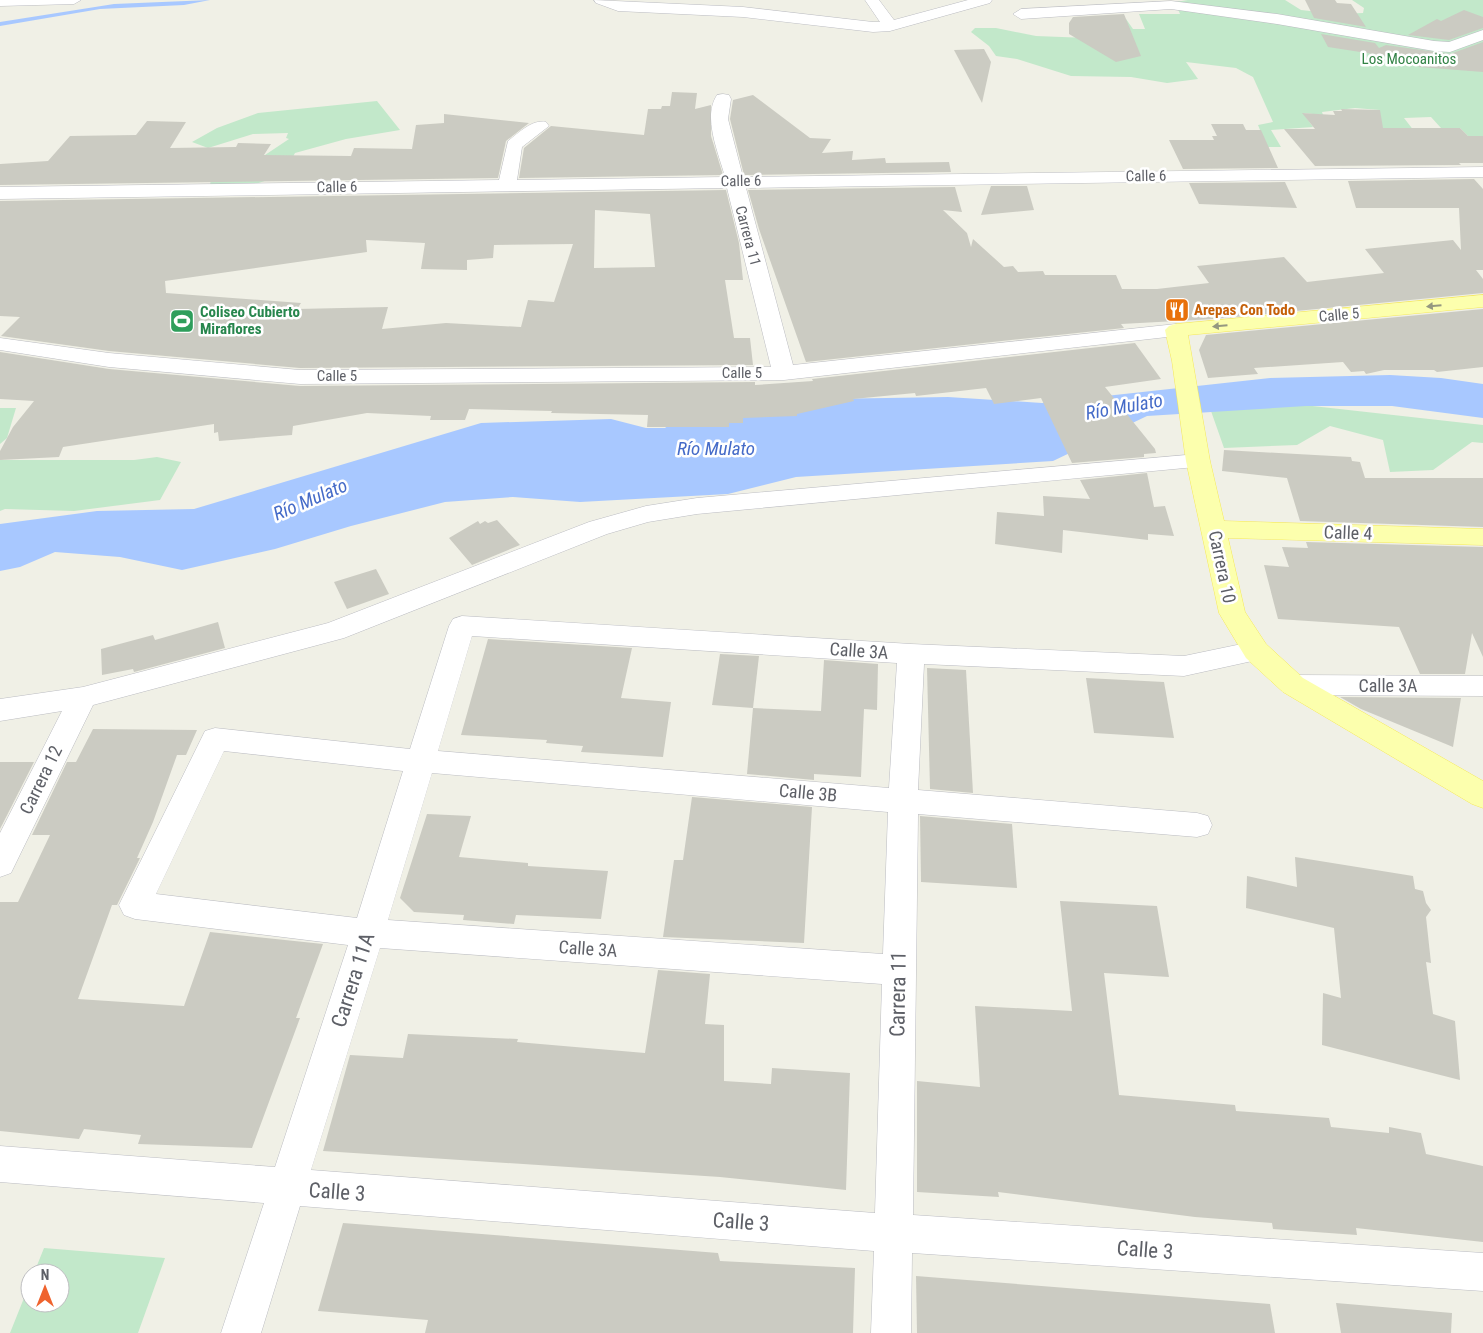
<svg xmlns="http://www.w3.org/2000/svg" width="1483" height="1333" viewBox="0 0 1483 1333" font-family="'Roboto Condensed',sans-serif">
<rect width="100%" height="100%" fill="#f0f0e6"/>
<g fill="#c2e8ca">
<polygon points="1188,0 1285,0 1301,10 1338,14 1363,13 1364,8 1352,0 1483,0 1483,136 1479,136 1481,139 1471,139 1460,128 1441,128 1431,117 1404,118 1418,136 1380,132 1380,110 1355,108 1322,112 1323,115 1303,113 1313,127 1271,130 1281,147 1268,147 1247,130 1260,130 1258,125 1273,122 1253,77 1236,68 1186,62 1198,79 1167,83 1131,77 1071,76 1017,59 996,56 989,46 971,32 975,28 996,28 1036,36 1088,38 1126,19 1133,29 1145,29 1139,14 1180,14 1175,2"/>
<polygon points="377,101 400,130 346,139 295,153 283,175 240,189 210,187 211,176 265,155 289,139 286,138 288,133 253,134 208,148 192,142 217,128 258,113"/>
<polygon points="1205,394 1483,425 1483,443 1472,442 1433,470 1390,472 1383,440 1330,426 1297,445 1224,448"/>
<polygon points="0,408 16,408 7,438 0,444"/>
<polygon points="157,457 181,462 160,500 74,511 5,509 0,511 0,460 134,460"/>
<polygon points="44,1248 165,1258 138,1333 10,1333 30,1283 30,1303 60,1303 60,1273 34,1273"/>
</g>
<polygon fill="#a8c8ff" points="1390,375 1441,378 1483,384 1483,418 1392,406 1306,406 1147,416 1053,461 796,477 728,494 580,502 513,497 445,502 351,526 275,549 182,570 120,557 55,552 20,567 0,571 0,524 97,511 194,509 481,423 611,419 646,428 665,428 699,401 948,397 1042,403 1270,378"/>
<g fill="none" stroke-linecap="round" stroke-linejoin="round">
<polygon fill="#a8c8ff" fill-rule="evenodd" points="210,0 184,5 100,9 0,26 0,22 114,4"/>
</g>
<g fill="#cbcbc2" fill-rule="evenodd">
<polygon points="1305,0 1335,0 1337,3 1351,4 1366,27 1314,18"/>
<polygon points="1464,10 1483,17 1483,28 1449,40 1408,35 1437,19 1441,21"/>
<polygon points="1124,14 1141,56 1116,62 1069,34 1069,23 1073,17"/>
<polygon points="1321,34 1375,43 1379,48 1386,45 1450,54 1483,42 1483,72 1419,67 1418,61 1328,47"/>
<polygon points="984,49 991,62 982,103 954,50"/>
<polygon points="672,92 697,93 695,109 711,105 711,136 723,175 519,178 524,148 551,126 644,135 648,109 661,109 662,106 670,106"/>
<polygon points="753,95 810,138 831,139 822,153 853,151 852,160 885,158 886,163 949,162 951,172 744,175 730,119 733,100"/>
<polygon points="1341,109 1380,110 1383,128 1460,128 1468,136 1483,136 1483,163 1459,163 1461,165 1315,166 1284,129 1315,129 1302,113 1335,115 1333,111 1342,111"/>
<polygon points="444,114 529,123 506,141 498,178 0,185 0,164 48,161 70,136 136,135 147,121 186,122 170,148 236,147 238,143 271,144 264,155 351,156 354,148 412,149 416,125 444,123"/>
<polygon points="1211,124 1243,124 1246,130 1261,130 1278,168 1183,169 1169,140 1214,140 1212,136 1217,136"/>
<polygon points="1474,179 1483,189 1483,270 1476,270 1483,279 1483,293 1214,319 1121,324 1124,328 806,362 759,229 748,190 955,187 962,212 943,210 967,233 971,247 973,239 1004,267 1013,266 1018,272 1043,271 1045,275 1116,275 1122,289 1157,289 1209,283 1197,266 1284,257 1307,282 1384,273 1365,249 1453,240 1461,250 1459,208 1356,208 1348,181"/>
<polygon points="1285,182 1297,208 1199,204 1189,183"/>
<polygon points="991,186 1027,186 1034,210 981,215"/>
<path d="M726,190L739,243L743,280H725L734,338H750L753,365L300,368L109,351L1,336L20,317L0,316V201ZM595,210L650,214L655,267L594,268ZM366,240L425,243L421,269L467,270V260L493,258L494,245L573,244L554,302L528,300L521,327L446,323L382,329L388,307L297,309L301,303L166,293L165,281L367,252Z"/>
<polygon points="1483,309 1483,367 1437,372 1434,370 1384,370 1366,374 1364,371 1351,372 1343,362 1254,368 1258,374 1208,378 1199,350 1206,335"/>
<polygon points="1135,343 1161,379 1105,387 1155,449 1156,453 1144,454 1144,457 1072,463 1041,398 994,404 986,388 916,396 915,393 853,399 854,401 797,414 797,416 743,418 743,423 729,423 729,427 647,427 648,415 551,413 552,411 469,409 465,420 430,420 431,416 367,413 293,426 292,435 219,441 218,432 214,433 214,424 63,447 59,457 0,460 0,451 13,427 34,401 0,399 0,352 109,369 300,386 755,382 755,385 813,381 812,379"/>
<polygon points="1224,450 1351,457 1352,461 1360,462 1365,478 1483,478 1483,527 1300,521 1287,478 1222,471"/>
<polygon points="1147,473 1154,507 1165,506 1174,536 1148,534 1148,540 1063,530 1062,553 995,544 997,512 1044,516 1043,496 1090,499 1080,480"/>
<polygon points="497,520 520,545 472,565 449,538 478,521 480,524 485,521 488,523"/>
<polygon points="1306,542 1483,547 1483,657 1472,633 1465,674 1420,674 1399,627 1278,619 1264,565 1289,567 1282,547 1308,548"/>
<polygon points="376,569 389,594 347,609 334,582"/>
<polygon points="218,622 225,648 134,672 133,669 102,675 101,649 153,635 155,640"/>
<polygon points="488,639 632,648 621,698 671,702 663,757 581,752 583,746 546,743 547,740 461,735"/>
<polygon points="720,654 759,656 753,708 712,705"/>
<polygon points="824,660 878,664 877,710 864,709 861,777 814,774 814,780 747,774 753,708 821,711"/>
<polygon points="927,668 966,670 973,793 930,789"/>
<polygon points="1086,678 1164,682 1174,738 1094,733"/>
<polygon points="1340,697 1461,698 1453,747 1361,709"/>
<polygon points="93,729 197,730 186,755 177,755 153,822 137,858 140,858 117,905 112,905 78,999 184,1006 210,932 323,944 296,1018 300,1018 252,1148 138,1144 141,1135 84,1129 79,1139 0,1131 0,902 18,902 50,835 32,835 67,762 76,762"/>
<polygon points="0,762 34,762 0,829"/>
<polygon points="692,797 812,807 804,943 663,937 674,860 683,860"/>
<polygon points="427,814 471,816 459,857 528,863 528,866 608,871 601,919 516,915 514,924 463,920 464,915 414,912 400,898"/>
<polygon points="920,816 1012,824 1017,888 921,882"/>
<polygon points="1295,857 1413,876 1415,889 1423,891 1426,903 1431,910 1426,917 1431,963 1426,962 1433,1014 1455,1021 1460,1080 1322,1045 1323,993 1341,998 1334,928 1246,908 1247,876 1297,887"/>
<polygon points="1060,901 1157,906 1169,977 1104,973 1119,1095 1235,1105 1236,1111 1329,1118 1331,1127 1389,1133 1389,1127 1421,1133 1426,1154 1483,1166 1483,1242 1356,1228 1357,1235 1273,1229 1272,1223 1195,1217 998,1192 999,1197 917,1192 917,1081 980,1087 975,1006 1072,1011"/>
<polygon points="658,970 710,974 705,1024 724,1025 724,1081 771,1084 772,1068 850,1073 846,1190 720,1177 323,1151 350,1055 403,1058 408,1034 518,1039 517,1042 645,1053"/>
<polygon points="343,1223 718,1253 720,1261 855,1268 853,1333 425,1333 428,1320 318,1311"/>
<polygon points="916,1276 1270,1304 1275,1333 917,1333"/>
<polygon points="1336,1303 1452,1313 1451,1333 1341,1333"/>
</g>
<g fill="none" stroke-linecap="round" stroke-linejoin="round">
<defs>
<g id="minor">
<polygon points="0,0 81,0 74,4 0,6"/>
<polygon points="594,0 743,7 873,22 880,22 865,0 879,0 894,20 968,0 992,0 990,3 890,31 873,32 743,17 618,11 596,3"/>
<polygon points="1171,1 1277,14 1434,41 1449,42 1483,30 1483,40 1450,52 1434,51 1277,24 1171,9 1021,19 1013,14 1021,9"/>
<path d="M723,94L729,95L731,99L728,119L743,177L1483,167V177L746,188L793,365L1176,324L1183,326L1187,330L1183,334L1176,336L784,380L300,384L109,367L0,350V338L109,353L300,370L771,367L727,188L0,199V187L499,180L508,141C519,133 532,119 546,122L549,126L522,147L517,180L725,177C719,154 702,117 717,95Z"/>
<polygon points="1198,454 1206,456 1210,461 1206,466 697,514 648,522 607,534 344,638 93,705 11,873 0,877 0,833 62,711 0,721 0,699 83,687 328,623 589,522 646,506 697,498"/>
<path d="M462,616L911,644L1184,656L1256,641L1266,644L1270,651L1266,658L1184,676L924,664L918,790L1197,813L1208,816L1212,825L1208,834L1197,837L918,814L913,1215L1483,1253V1291L912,1253L911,1333H871L874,1251L300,1206L261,1333H221L264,1203L0,1182V1146L275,1167L348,945L135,919L124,915L119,905L205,731L215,728L410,749L449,626L453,619ZM472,636L897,663L889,788L438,751ZM224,751L403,771L357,918L156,894ZM432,773L888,812L883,954L388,920ZM380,948L882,984L875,1213L311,1170Z"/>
<polygon points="1293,675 1483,676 1483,696 1293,695 1283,692 1279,685 1283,678"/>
</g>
<polygon id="major" points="1483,295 1483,307 1188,335 1210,461 1224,521 1483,529 1483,545 1228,538 1245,612 1266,644 1303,678 1483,781 1483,808 1472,804 1283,692 1246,658 1219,613 1186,461 1172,361 1165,330 1169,326 1176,324"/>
</defs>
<use href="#minor" stroke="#bbbcc2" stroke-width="1"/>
<use href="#major" stroke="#f6e95a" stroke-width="1"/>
<use href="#minor" fill="#fff" fill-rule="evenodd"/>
<use href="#major" fill="#fcffad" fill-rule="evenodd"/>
</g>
<defs><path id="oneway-solid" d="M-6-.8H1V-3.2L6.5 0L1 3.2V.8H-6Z" transform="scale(1.25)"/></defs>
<g fill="#959880">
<use href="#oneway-solid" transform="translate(1434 306) rotate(175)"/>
<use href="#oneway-solid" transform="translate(1220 326) rotate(175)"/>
</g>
<defs>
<symbol id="restaurant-square" viewBox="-11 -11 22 22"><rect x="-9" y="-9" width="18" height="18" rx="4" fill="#e8710a" stroke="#fff"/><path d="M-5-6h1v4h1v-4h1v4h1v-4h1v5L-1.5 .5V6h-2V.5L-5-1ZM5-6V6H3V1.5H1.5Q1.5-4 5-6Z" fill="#fff"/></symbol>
<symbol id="stadium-square" viewBox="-11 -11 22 22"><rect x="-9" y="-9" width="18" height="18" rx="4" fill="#2e9e5b" stroke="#fff"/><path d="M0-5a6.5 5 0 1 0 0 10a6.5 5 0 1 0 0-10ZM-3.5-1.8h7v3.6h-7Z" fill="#fff"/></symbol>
</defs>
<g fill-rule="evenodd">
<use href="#restaurant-square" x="1163" y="296" width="28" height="28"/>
<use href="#stadium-square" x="168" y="307" width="28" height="28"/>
</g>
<g text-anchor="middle" stroke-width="5" stroke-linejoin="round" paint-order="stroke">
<g font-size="15" fill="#318245" stroke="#fff">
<text x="1409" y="64">Los Mocoanitos</text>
</g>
<g font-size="15" fill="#5e6067" stroke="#fff">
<text transform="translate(1146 176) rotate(-1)" y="5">Calle 6</text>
<text transform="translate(741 181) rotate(-1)" y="5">Calle 6</text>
<text transform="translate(337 187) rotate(-1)" y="5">Calle 6</text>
<text transform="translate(748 236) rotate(75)" y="5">Carrera 11</text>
<text transform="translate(1339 315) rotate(-5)" y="5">Calle 5</text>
<text x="742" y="378">Calle 5</text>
<text x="337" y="381">Calle 5</text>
</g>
<g font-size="15" font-weight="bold" fill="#c56008" stroke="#fff" text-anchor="start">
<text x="1194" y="315">Arepas Con Todo</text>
</g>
<g font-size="15" font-weight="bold" fill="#27864d" stroke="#fff" text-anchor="start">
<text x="200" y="317">Coliseo Cubierto<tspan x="200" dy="17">Miraflores</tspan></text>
</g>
<g font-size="18" fill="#5e6067" stroke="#fff">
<text transform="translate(1348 533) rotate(2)" y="6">Calle 4</text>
<text transform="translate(1222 567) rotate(78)" y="6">Carrera 10</text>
<text transform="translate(859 651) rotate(4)" y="6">Calle 3A</text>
<text x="1388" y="692">Calle 3A</text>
<text transform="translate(41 780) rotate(-64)" y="6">Carrera 12</text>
<text transform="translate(808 793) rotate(5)" y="6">Calle 3B</text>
<text transform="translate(588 949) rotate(4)" y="6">Calle 3A</text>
</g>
<g font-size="19" font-style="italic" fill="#456bc8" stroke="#fff">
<text transform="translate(1124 406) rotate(-10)" y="7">Río Mulato</text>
<text x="716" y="455">Río Mulato</text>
<text transform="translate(310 499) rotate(-23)" y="7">Río Mulato</text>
</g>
<g font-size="21" fill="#5e6067" stroke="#fff">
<text transform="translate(353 980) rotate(-72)" y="7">Carrera 11A</text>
<text transform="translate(898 994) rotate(-89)" y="7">Carrera 11</text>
<text transform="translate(337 1192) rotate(4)" y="7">Calle 3</text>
<text transform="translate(741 1222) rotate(4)" y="7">Calle 3</text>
<text transform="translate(1145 1250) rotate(4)" y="7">Calle 3</text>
</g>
</g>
<g transform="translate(45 1288)"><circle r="24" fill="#ffffff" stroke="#bfbfc2"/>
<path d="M0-4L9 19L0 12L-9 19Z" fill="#ef632e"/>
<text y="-8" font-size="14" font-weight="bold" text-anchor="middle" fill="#5e6067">N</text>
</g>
</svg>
